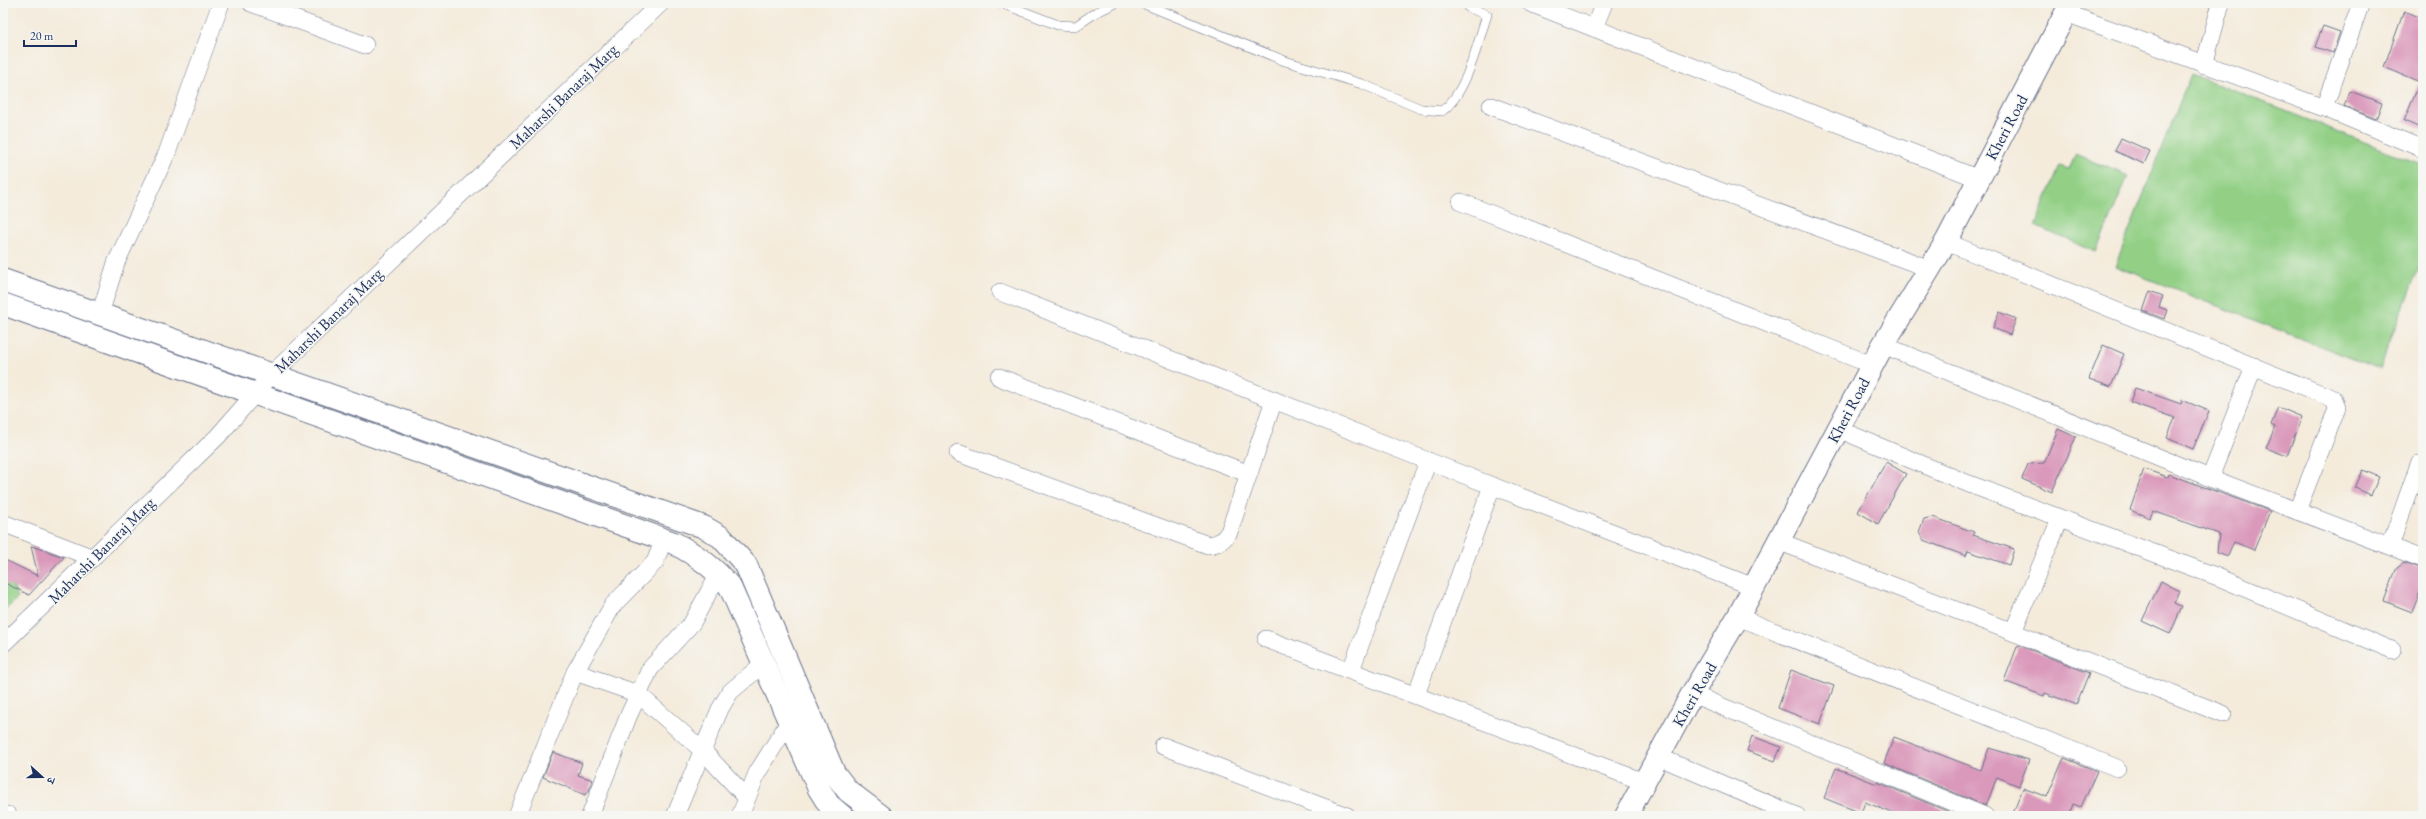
<svg xmlns="http://www.w3.org/2000/svg" width="2426" height="819" viewBox="0 0 2426 819" font-family="'EB Garamond','Noto Serif Devanagari',serif">
<rect width="100%" height="100%" fill="#f6f6f2"/>
<filter id="ink" filterUnits="userSpaceOnUse"><feTurbulence type="fractalNoise" baseFrequency=".025" numOctaves="2"/><feDisplacementMap in="SourceGraphic" scale="8" xChannelSelector="R" yChannelSelector="G"/><feConvolveMatrix kernelMatrix="1 2 1 2 8 2 1 2 1" color-interpolation-filters="sRGB"/></filter>
<filter id="wash" filterUnits="userSpaceOnUse"><feTurbulence type="fractalNoise" baseFrequency=".012" numOctaves="4" result="noise"/><feDisplacementMap in="SourceGraphic" scale="16" xChannelSelector="R" yChannelSelector="G"/><feGaussianBlur stdDeviation="0.9" result="paint"/><feColorMatrix in="noise" values="0 0 0 0 0 0 0 0 0 0 0 0 0 0 0 0 0 1.4 0 .05"/><feComposite in="paint" operator="in"/></filter>
<g filter="url(#wash)">
<rect width="100%" height="100%" fill="#f4ebdb"/>
<g fill="#93d086" stroke="#578072">
<polygon points="2191,74 2423,165 2423,257 2379,369 2115,266"/>
<polygon points="2076,154 2128,176 2096,252 2035,226 2060,166 2069,169"/>
<polygon points="3,564 18,598 3,612"/>
</g>
<g id="blocks">
<g fill="#da99bb">
<polygon points="2404,11 2423,19 2423,129 2404,121 2420,82 2384,67"/>
<polygon points="2323,26 2340,32 2333,53 2315,47"/>
<polygon points="2350,91 2382,103 2376,119 2344,106"/>
<polygon points="2121,138 2150,151 2144,164 2115,151"/>
<polygon points="2150,291 2163,296 2159,307 2167,310 2164,319 2143,311"/>
<polygon points="1999,312 2016,319 2010,335 1993,328"/>
<polygon points="2103,345 2124,354 2111,387 2089,379"/>
<polygon points="2135,388 2181,404 2182,400 2209,411 2193,449 2167,438 2175,418 2130,402"/>
<polygon points="2278,407 2302,417 2287,456 2266,448 2275,427 2271,425"/>
<polygon points="2058,429 2076,437 2052,492 2022,479 2028,464 2044,463"/>
<polygon points="1886,462 1906,474 1878,524 1858,512"/>
<polygon points="2144,469 2167,477 2168,474 2270,511 2254,550 2234,542 2228,556 2217,552 2219,534 2153,511 2150,518 2130,510"/>
<polygon points="2363,470 2379,477 2371,495 2355,488"/>
<polygon points="1933,517 1974,532 1973,535 2014,549 2009,565 1968,551 1966,556 1923,540 1919,532 1924,519"/>
<polygon points="31,546 64,557 29,595 3,582 3,559 38,576"/>
<polygon points="2404,562 2423,569 2423,585 2412,612 2384,601 2397,567"/>
<polygon points="2161,581 2180,591 2174,603 2182,607 2170,634 2142,621"/>
<polygon points="2021,646 2089,673 2076,705 2045,693 2044,696 2004,681 2017,647"/>
<polygon points="1791,670 1834,686 1820,724 1778,708"/>
<polygon points="1752,736 1781,747 1775,761 1747,751"/>
<polygon points="1894,737 1981,770 1989,748 2029,760 2019,786 1997,777 1986,806 1884,763"/>
<polygon points="553,752 582,763 578,775 593,780 588,793 586,792 585,795 543,777"/>
<polygon points="2064,758 2097,771 2081,807 2073,804 2069,816 2012,816 2023,788 2047,797"/>
<polygon points="1836,768 1877,784 1877,782 1959,816 1900,816 1865,802 1861,813 1824,798"/>
</g>
</g>
</g>
<g filter="url(#ink)">
<use href="#blocks" fill-opacity="0" stroke="#67718a" stroke-width="1"/>
<g fill="none" stroke-linecap="round" stroke-linejoin="round">
<defs>
<g id="lane">
<polyline points="1001,3 1058,25 1076,26 1095,13 1116,3"/>
<path d="M1142,3L1285,61L1362,84L1421,109L1442,111C1467,93 1477,44 1487,15L1468,7"/>
</g>
<g id="street">
<polyline points="251,3 365,45"/>
<polyline points="1530,3 1979,179"/>
<polyline points="2066,13 2324,108 2423,149"/>
<polyline points="1594,28 1604,3"/>
<polyline points="2204,65 2221,3"/>
<polyline points="1491,106 1930,269"/>
<polyline points="2324,108 2361,3"/>
<polyline points="1461,202 1872,365"/>
<polyline points="1946,242 2334,399 2337,407 2336,411 2297,511"/>
<polyline points="1000,292 1428,461 1754,587"/>
<polyline points="100,314 116,263 167,153 221,3"/>
<polyline points="1883,345 2210,478 2423,559"/>
<polyline points="999,377 1249,474"/>
<polyline points="1838,429 1969,484 2218,577 2392,650"/>
<path d="M958,453L1208,545C1218,544 1223,541 1229,532L1274,400"/>
<polyline points="2210,478 2254,366"/>
<polyline points="3,523 93,558"/>
<polyline points="1778,541 2223,714"/>
<polyline points="2390,546 2419,464"/>
<polyline points="1738,617 2117,768"/>
<polyline points="2013,632 2060,519"/>
<polyline points="1266,639 1644,782"/>
<polyline points="3,644 218,436 272,374 661,3"/>
<polyline points="1351,670 1428,461"/>
<polyline points="575,672 638,694 702,750 747,798"/>
<polyline points="1692,694 1985,816"/>
<polyline points="1416,695 1492,486"/>
<polyline points="1163,746 1347,816"/>
<polyline points="1659,757 1797,816"/>
<polyline points="8,816 8,815"/>
<polyline points="517,816 575,672 613,605 655,562 664,539"/>
<polyline points="590,816 628,717 650,669 692,623 719,573"/>
<polyline points="675,816 720,709 730,692 763,664"/>
<polyline points="740,816 757,773 789,722"/>
</g>
<g id="secondary">
<polyline points="3,280 704,527 721,537 746,565 834,773 848,791 881,816"/>
<path d="M3,304L674,543C696,555 714,567 730,587L819,789L829,805L842,816"/>
<polyline points="1626,816 1692,694 1738,617 1883,345 1946,242 2071,3"/>
</g>
</defs>
<use href="#lane" stroke="#67718a" stroke-width="10"/>
<use href="#street" stroke="#67718a" stroke-width="18"/>
<use href="#secondary" stroke="#67718a" stroke-width="24"/>
<use href="#lane" stroke="#fff" stroke-width="9"/>
<use href="#street" stroke="#fff" stroke-width="17"/>
<use href="#secondary" stroke="#fff" stroke-width="22"/>
</g>
</g>
<g text-anchor="middle" stroke-width="3" stroke-linejoin="round" paint-order="stroke">
<g font-size="16" fill="#1b2f5e" stroke="#f6f6f2">
<text transform="translate(563 96) rotate(-44)" y="6">Maharshi Banaraj Marg</text>
<text transform="translate(2006 127) rotate(-62)" y="6">Kheri Road</text>
<text transform="translate(328 320) rotate(-44)" y="6">Maharshi Banaraj Marg</text>
<text transform="translate(1848 410) rotate(-62)" y="6">Kheri Road</text>
<text transform="translate(101 550) rotate(-45)" y="6">Maharshi Banaraj Marg</text>
<text transform="translate(1694 694) rotate(-60)" y="6">Kheri Road</text>
</g>
</g>
<rect width="2426" height="819" fill="none" stroke="#f6f6f2" stroke-width="16"/>
<g transform="translate(42 777) rotate(111)" stroke="#f6f6f2" stroke-width="3" paint-order="stroke">
<path d="M0-3L7 15L0 10L-7 15Z" fill="#1b2f5e"/>
<text y="-6" font-size="11" font-weight="bold" text-anchor="middle" fill="#1b2f5e">उ</text>
</g>
<path d="M24 40v6h52v-6" fill="none" stroke="#1b2f5e" stroke-width="2"/>
<text x="30" y="40" font-size="12" fill="#1b2f5e" stroke="#f6f6f2" stroke-width="3" paint-order="stroke">20 m</text>
</svg>
